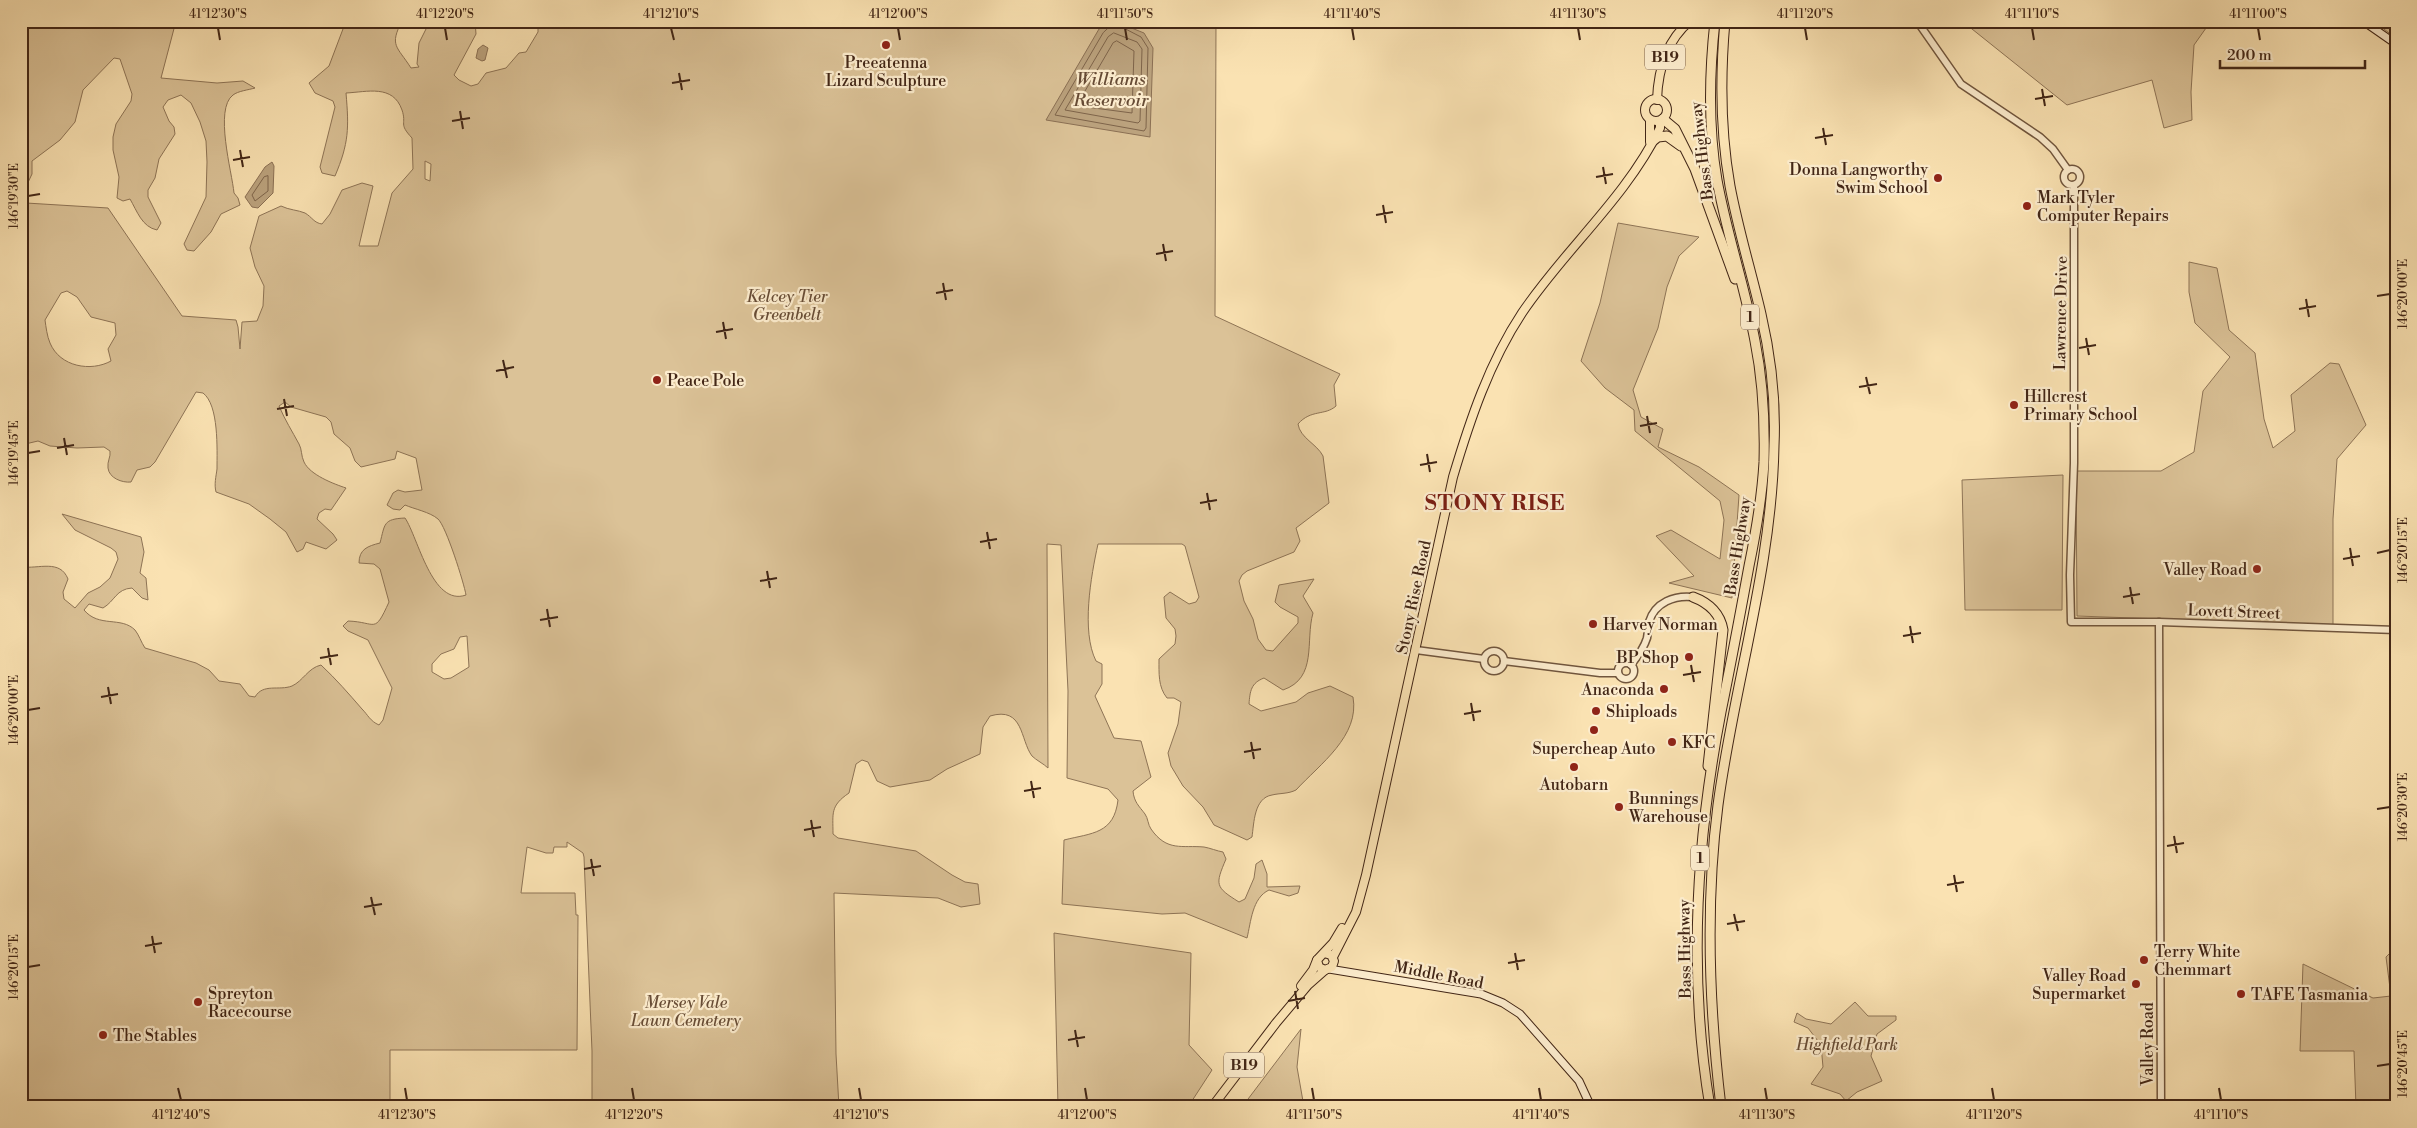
<svg xmlns="http://www.w3.org/2000/svg" width="2417" height="1128" viewBox="0 0 2417 1128" font-family="'Libre Bodoni',serif">
<rect width="100%" height="100%" fill="#fae2b2"/>
<filter id="stains"><feTurbulence type="fractalNoise" baseFrequency=".004" numOctaves="4"/><feColorMatrix values="0 0 0 0 .2 0 0 0 0 .09 0 0 0 0 .02 0 0 0 .5 -.17"/></filter>
<radialGradient id="worn" r=".72"><stop offset=".6" stop-color="#630" stop-opacity="0"/><stop offset="1" stop-color="#630" stop-opacity=".3"/></radialGradient>
<g fill="#dbc297" stroke="#8e7456" fill-rule="evenodd">
<path d="M21,21H176L161,78L217,83L243,81L255,88C248,90 238,91 233,95C214,109 232,172 234,193L238,198L240,205L221,214L211,232L194,251L187,250L184,244L206,197L207,162L206,141L200,122L191,103L181,95L168,100L163,107L169,121L174,127L175,134L159,159L155,178L148,190V197L161,223L157,230C142,227 137,211 130,199L123,201L117,198L119,177L113,150V137L116,124L131,101L132,94L120,59L114,58L83,90L75,122L60,140L32,161V174L22,195L26,203L108,208L182,316L236,320L238,327L240,349L242,322L257,321L263,306L264,286L255,267L250,248L259,216L281,206C289,210 298,210 305,213C312,217 314,223 322,224L330,214L342,190L362,183L373,186L359,246H378L392,193L413,169L412,138C398,123 407,125 402,110C393,84 367,92 346,93C349,128 349,143 335,176L322,173L320,167L335,107L333,101L315,93L309,83L329,66L346,21H402C389,46 397,46 411,68L419,67L417,64L419,43L430,21H475L476,34L454,75L459,80L471,86L478,84L486,73L506,68L519,53L526,52L538,32V21H1216L1215,316L1340,374L1334,385L1336,406C1325,416 1311,409 1298,424C1300,438 1317,444 1323,456L1329,503L1296,528L1300,541L1294,552L1247,571L1242,575L1239,581L1244,601L1253,619L1258,639L1266,650L1273,651L1298,623V617L1280,607L1275,602L1279,585L1314,579L1303,596L1313,613C1305,641 1318,678 1283,690L1264,678C1251,683 1250,691 1249,704L1261,711L1296,702L1308,693L1330,686L1353,697C1360,736 1320,764 1296,790C1288,794 1280,793 1272,795C1254,798 1254,823 1252,837L1247,840L1214,825L1203,807L1183,786L1171,766L1168,753L1178,724L1181,702L1174,698H1167C1158,687 1159,673 1159,659L1175,644L1176,636L1175,629L1166,618L1164,597L1170,592L1189,604L1196,602L1199,597L1185,546L1182,544H1098C1091,576 1081,631 1096,661L1102,664V684L1095,696L1114,738L1141,741L1151,777L1133,791C1134,802 1139,806 1145,814C1148,818 1148,825 1151,829C1167,852 1182,845 1204,847C1210,848 1217,851 1223,852L1226,859C1215,885 1215,887 1239,902L1245,899L1254,878L1256,864L1262,860L1267,874V887L1300,886L1298,893L1289,896L1269,890C1252,898 1251,922 1247,938L1185,913L1162,914L1062,904L1064,840C1092,833 1114,834 1118,800L1108,789L1067,778L1068,691L1061,545L1047,544L1048,768C1044,764 1036,760 1032,756C1020,740 1024,706 990,716L983,727L980,754L947,769L930,780L890,787L877,781L868,762L862,760L856,764L849,793C830,806 833,813 833,834L838,838L916,851L952,875L965,882L978,884L980,904L961,907L938,898L834,893L836,1054L839,1107H592V1051L584,857L583,853L567,842V847H554L553,853H546L527,847L521,893H575L576,915H578L577,1050H390V1107H21V567C39,569 60,559 68,579L63,592L64,599L75,608L88,593L100,587L110,578L118,559L116,552L111,548L75,530L62,514L141,537L144,552L140,573L146,578L148,600L142,598L132,588C116,589 115,601 103,608L89,604L84,610C99,628 121,616 135,630C139,635 141,642 145,648L196,663L209,670L219,681L240,684L249,696L255,697C263,683 279,691 292,686C303,681 308,668 321,665C336,679 349,694 362,709C368,715 370,721 379,725L383,720L392,688L368,640L348,631L343,626L348,621C377,622 374,635 389,602L380,569L374,564L359,563C359,549 368,546 380,543C385,524 383,519 405,518C418,537 432,607 466,595C464,583 446,526 438,519C430,512 414,509 405,505L400,510L393,509L387,505L393,493L398,490L405,492L422,490L416,458L397,451L395,459L361,467L355,461L350,448L334,434L331,422L326,417L291,407L285,402L279,406C285,420 292,431 299,444C302,449 301,456 304,462C310,475 334,484 346,488L331,510L325,509L319,513L317,519L333,534L337,540L326,549L306,542L303,549L297,552L286,532L270,519L249,504L216,492C214,484 216,477 217,469C217,449 219,405 203,393L196,392L155,462L150,467L137,470L131,482C122,483 109,478 108,468C107,461 111,457 110,451L104,447L77,448L50,446L38,441L21,445ZM425,161L431,164L430,181L425,179ZM67,291L77,297L91,317L115,323L116,335L108,349L111,361C91,372 60,367 50,343C47,336 46,327 45,320L61,293ZM467,636L469,667L451,678L444,679L432,672V664L441,654L454,649L460,637Z"/>
<polygon points="1962,21 2211,21 2194,45 2191,92 2192,120 2164,128 2152,80 2067,105"/>
<polygon points="2373,21 2396,21 2396,38"/>
<polygon points="1618,223 1699,237 1679,256 1667,287 1658,328 1633,390 1641,417 1663,429 1658,447 1699,467 1739,495 1732,598 1669,583 1694,576 1656,536 1671,530 1720,559 1724,520 1720,501 1635,431 1634,410 1605,388 1581,361 1600,303"/>
<polygon points="2189,262 2217,268 2229,330 2255,353 2264,419 2273,448 2295,431 2291,395 2330,363 2339,364 2366,425 2337,459 2333,519 2333,625 2077,616 2076,471 2161,471 2194,452 2203,391 2230,357 2195,323 2189,292"/>
<polygon points="2063,475 2062,610 1965,610 1962,480"/>
<polygon points="1054,933 1191,953 1189,1045 1212,1070 1188,1107 1058,1107"/>
<polygon points="2396,947 2396,1107 2356,1107 2354,1051 2300,1051 2303,964 2373,998 2391,996 2386,957"/>
<polygon points="1855,1002 1868,1016 1896,1016 1896,1020 1877,1034 1871,1056 1882,1081 1857,1092 1846,1101 1840,1094 1811,1084 1823,1067 1821,1045 1808,1028 1794,1022 1797,1013 1806,1019 1831,1024"/>
<polygon points="1301,1029 1297,1067 1304,1107 1242,1107"/>
</g>
<g fill="#bba27d" stroke="#8b7054">
<polygon points="1114,21 1144,33 1153,48 1150,137 1046,120 1099,29"/>
<polygon points="483,45 488,48 485,60 482,61 476,58 478,49"/>
<polygon points="272,162 274,166 273,193 258,208 252,207 245,197 265,167"/>
</g>
<g fill="none" stroke-linecap="round" stroke-linejoin="round">
<g stroke="#7e644a" stroke-width="1">
<polygon points="1114,23 1141,37 1148,48 1146,128 1144,131 1055,115 1103,33"/>
<polygon points="1114,33 1137,42 1142,49 1140,121 1138,123 1065,110 1108,37"/>
<polygon points="1117,41 1134,51 1132,113 1079,106 1078,103 1113,43"/>
<polygon points="268,176 268,191 255,201 252,195 264,177"/>
</g>
<defs>
<g id="tertiary">
<polyline points="1917,21 1961,84 2040,137 2053,149 2068,170"/>
<circle cx="2072" cy="177" r="8"/>
<polyline points="2074,185 2074,463 2070,575 2071,622 2159,622 2396,630"/>
<polyline points="2159,622 2161,1107"/>
<polyline points="1416,650 1484,659"/>
<circle cx="1494" cy="661" r="10"/>
<polyline points="1504,661 1600,673 1618,673"/>
<circle cx="1626" cy="671" r="8"/>
<path d="M1631,665C1638,656 1644,648 1647,638C1648,633 1648,627 1649,622C1655,602 1675,595 1693,597"/>
</g>
<g id="secondary">
<polyline points="2363,21 2396,44"/>
<polyline points="1329,969 1481,994 1503,1003 1520,1014 1579,1081 1591,1107"/>
</g>
<g id="primary">
<circle cx="1656" cy="110" r="11"/>
<path d="M1657,100C1658,70 1666,41 1690,21"/>
<polyline points="1650,120 1650,142"/>
<polyline points="1324,953 1331,955 1334,961 1332,967 1325,970 1319,967 1317,960 1333,943 1342,928"/>
<path d="M1333,957L1356,912L1366,875L1453,477C1470,420 1489,363 1522,313C1565,249 1626,198 1660,128V121"/>
<polyline points="1301,986 1313,970 1317,960"/>
<polyline points="1212,1107 1276,1023 1308,985 1325,970"/>
</g>
<g id="motorway">
<polyline points="1663,119 1675,129 1695,169 1735,279"/>
<polyline points="1654,140 1658,137 1667,136 1681,146"/>
<path d="M1693,597C1709,603 1720,613 1723,630L1708,766"/>
<path d="M1710,1107C1688,976 1696,842 1721,712C1731,663 1740,615 1749,566C1756,532 1762,497 1764,462C1765,422 1763,381 1755,341C1745,287 1727,235 1717,180C1708,127 1709,75 1715,21"/>
<path d="M1721,1107C1709,1006 1705,905 1718,805C1734,685 1772,567 1774,446C1776,401 1771,357 1761,314C1751,271 1738,229 1730,186C1720,130 1720,77 1725,21"/>
</g>
</defs>
<use href="#tertiary" stroke="#70553d" stroke-width="9"/>
<use href="#secondary" stroke="#422616" stroke-width="9"/>
<use href="#primary" stroke="#422616" stroke-width="10"/>
<use href="#motorway" stroke="#422616" stroke-width="11"/>
<use href="#tertiary" stroke="#fceccd" stroke-width="6"/>
<use href="#secondary" stroke="#fceccd" stroke-width="7"/>
<use href="#primary" stroke="#fae2b2" stroke-width="8"/>
<use href="#motorway" stroke="#fae2b2" stroke-width="9"/>
</g>
<path fill="none" stroke="#422616" stroke-width="2" d="M218,28L220,40M445,28L447,40M671,28L674,40M898,28L900,40M1125,28L1127,40M1352,28L1354,40M1578,28L1580,40M1805,28L1807,40M2032,28L2034,40M2258,28L2260,40M679,73L682,90M672,83L690,80M2042,89L2045,106M2035,99L2053,96M460,111L463,129M452,121L470,118M1823,128L1826,145M1815,138L1833,135M240,150L243,167M233,160L250,157M1603,167L1606,184M1596,177L1613,174M28,196L40,194M1383,205L1386,223M1376,215L1393,212M1163,244L1166,261M1156,254L1173,251M943,283L946,300M936,293L953,290M2377,296L2390,294M2306,299L2309,317M2299,309L2316,306M723,322L726,339M716,332L733,329M2086,338L2089,355M2079,348L2096,345M503,360L507,378M496,371L514,367M1866,377L1870,394M1859,387L1877,384M284,399L287,416M277,409L294,406M1647,416L1650,433M1640,426L1657,423M64,438L67,455M57,448L74,445M28,453L40,451M1427,454L1430,472M1420,465L1437,462M1207,493L1210,510M1200,503L1217,500M987,532L990,549M980,542L997,539M2350,548L2353,566M2377,553L2390,550M2343,559L2360,556M767,571L770,588M760,581L777,578M2130,587L2133,604M2123,597L2140,594M547,609L550,627M540,620L558,617M1910,626L1913,643M1903,636L1921,633M328,648L331,665M320,658L338,655M1691,665L1694,682M1683,675L1701,672M108,687L111,704M101,697L118,694M1471,703L1474,721M28,710L40,708M1464,714L1481,711M1251,742L1254,759M1244,752L1261,749M1031,781L1034,798M1024,791L1041,788M2377,809L2390,807M811,820L814,837M804,830L821,827M2174,836L2177,853M2167,846L2184,843M591,859L594,876M584,869L601,866M1954,875L1957,892M1947,885L1964,882M371,897L375,915M364,907L382,904M1734,914L1738,931M1727,924L1745,921M152,936L155,953M145,946L162,943M1515,953L1518,970M1508,963L1525,960M28,967L40,965M1295,991L1298,1009M1288,1001L1305,998M1075,1030L1078,1047M1068,1040L1085,1037M2377,1066L2390,1064M178,1088L181,1100M405,1088L407,1100M632,1088L634,1100M859,1088L861,1100M1085,1088L1087,1100M1312,1088L1314,1100M1539,1088L1541,1100M1765,1088L1767,1100M1992,1088L1994,1100M2219,1088L2221,1100"/>
<g fill="#8f2418" stroke="#fceccd" stroke-width="2">
<circle cx="886" cy="45" r="5"/>
<circle cx="1938" cy="178" r="5"/>
<circle cx="2027" cy="206" r="5"/>
<circle cx="657" cy="380" r="5"/>
<circle cx="2014" cy="405" r="5"/>
<circle cx="2257" cy="569" r="5"/>
<circle cx="1593" cy="624" r="5"/>
<circle cx="1689" cy="657" r="5"/>
<circle cx="1664" cy="689" r="5"/>
<circle cx="1596" cy="711" r="5"/>
<circle cx="1594" cy="730" r="5"/>
<circle cx="1672" cy="742" r="5"/>
<circle cx="1574" cy="767" r="5"/>
<circle cx="1619" cy="807" r="5"/>
<circle cx="2144" cy="960" r="5"/>
<circle cx="2136" cy="984" r="5"/>
<circle cx="2241" cy="994" r="5"/>
<circle cx="198" cy="1002" r="5"/>
<circle cx="103" cy="1035" r="5"/>
</g>
<g text-anchor="middle" stroke-width="4.5" stroke-linejoin="round" paint-order="stroke">
<g fill="#fceccd" stroke="#7a614d" stroke-width="1">
<rect x="1645" y="44.5" width="40" height="25" rx="4"/>
<rect x="1741" y="304.5" width="18" height="25" rx="4"/>
<rect x="1691" y="845.5" width="18" height="25" rx="4"/>
<rect x="1224" y="1052.5" width="40" height="25" rx="4"/>
</g>
<g font-size="15" font-weight="bold" fill="#422616">
<text x="1665" y="62">B19</text>
<text x="1750" y="322">1</text>
<text x="1700" y="863">1</text>
<text x="1244" y="1070">B19</text>
</g>
<g font-size="16" fill="#422616" stroke="#fceccd" text-anchor="start">
<text x="886" y="68" text-anchor="middle">Preeatenna<tspan x="886" dy="18">Lizard Sculpture</tspan></text>
<text x="1928" y="175" text-anchor="end">Donna Langworthy<tspan x="1928" dy="18">Swim School</tspan></text>
<text x="2037" y="203">Mark Tyler<tspan x="2037" dy="18">Computer Repairs</tspan></text>
<text x="667" y="386">Peace Pole</text>
<text x="2024" y="402">Hillcrest<tspan x="2024" dy="18">Primary School</tspan></text>
<text x="2247" y="575" text-anchor="end">Valley Road</text>
<text x="1603" y="630">Harvey Norman</text>
<text x="1679" y="663" text-anchor="end">BP Shop</text>
<text x="1654" y="695" text-anchor="end">Anaconda</text>
<text x="1606" y="717">Shiploads</text>
<text x="1682" y="748">KFC</text>
<text x="1594" y="754" text-anchor="middle">Supercheap Auto</text>
<text x="1574" y="790" text-anchor="middle">Autobarn</text>
<text x="1629" y="804">Bunnings<tspan x="1629" dy="18">Warehouse</tspan></text>
<text x="2154" y="957">Terry White<tspan x="2154" dy="18">Chemmart</tspan></text>
<text x="2126" y="981" text-anchor="end">Valley Road<tspan x="2126" dy="18">Supermarket</tspan></text>
<text x="208" y="999">Spreyton<tspan x="208" dy="18">Racecourse</tspan></text>
<text x="2251" y="1000">TAFE Tasmania</text>
<text x="113" y="1041">The Stables</text>
</g>
<g font-size="16" fill="#422616" stroke="#fceccd">
<text transform="translate(1701 151) rotate(-97)" y="6">Bass Highway</text>
<text transform="translate(2060 313) rotate(-89)" y="6">Lawrence Drive</text>
<text transform="translate(1737 546) rotate(-81)" y="6">Bass Highway</text>
<text transform="translate(1413 597) rotate(-78)" y="6">Stony Rise Road</text>
<text transform="translate(2234 611) rotate(2)" y="6">Lovett Street</text>
<text transform="translate(1684 949) rotate(-91)" y="6">Bass Highway</text>
<text transform="translate(1439 974) rotate(11)" y="6">Middle Road</text>
<text transform="translate(2147 1044) rotate(-90)" y="6">Valley Road</text>
</g>
<g font-size="16" font-style="italic" fill="#684d36" stroke="#fceccd">
<text x="787" y="302">Kelcey Tier<tspan x="787" dy="18">Greenbelt</tspan></text>
<text x="686" y="1008">Mersey Vale<tspan x="686" dy="18">Lawn Cemetery</tspan></text>
<text x="1847" y="1050">Highfield Park</text>
</g>
<g font-size="18" font-style="italic" fill="#664b35" stroke="#fceccd">
<text x="1111" y="85">Williams<tspan x="1111" dy="21">Reservoir</tspan></text>
</g>
<g font-size="21" font-weight="bold" letter-spacing="1" fill="#7a1f14" stroke="#fceccd">
<text x="1495" y="510">STONY RISE</text>
</g>
</g>
<rect width="2417" height="1128" fill="none" stroke="#fae2b2" stroke-width="55"/>
<path d="M2220 60v8h145v-8" fill="none" stroke="#422616" stroke-width="2.5"/>
<text x="2227" y="60" font-size="15" fill="#422616" stroke="#fceccd" stroke-width="4" paint-order="stroke">200 m</text>
<rect x="28" y="28" width="2362" height="1072" fill="none" stroke="#422616" stroke-width="2"/>
<g font-size="12" text-anchor="middle" fill="#422616">
<text x="218" y="18">41°12'30"S</text>
<text x="445" y="18">41°12'20"S</text>
<text x="671" y="18">41°12'10"S</text>
<text x="898" y="18">41°12'00"S</text>
<text x="1125" y="18">41°11'50"S</text>
<text x="1352" y="18">41°11'40"S</text>
<text x="1578" y="18">41°11'30"S</text>
<text x="1805" y="18">41°11'20"S</text>
<text x="2032" y="18">41°11'10"S</text>
<text x="2258" y="18">41°11'00"S</text>
<text transform="translate(14 196) rotate(-90)" y="4">146°19'30"E</text>
<text transform="translate(2403 294) rotate(-90)" y="4">146°20'00"E</text>
<text transform="translate(14 453) rotate(-90)" y="4">146°19'45"E</text>
<text transform="translate(2403 550) rotate(-90)" y="4">146°20'15"E</text>
<text transform="translate(14 710) rotate(-90)" y="4">146°20'00"E</text>
<text transform="translate(2403 807) rotate(-90)" y="4">146°20'30"E</text>
<text transform="translate(14 967) rotate(-90)" y="4">146°20'15"E</text>
<text transform="translate(2403 1064) rotate(-90)" y="4">146°20'45"E</text>
<text x="181" y="1119">41°12'40"S</text>
<text x="407" y="1119">41°12'30"S</text>
<text x="634" y="1119">41°12'20"S</text>
<text x="861" y="1119">41°12'10"S</text>
<text x="1087" y="1119">41°12'00"S</text>
<text x="1314" y="1119">41°11'50"S</text>
<text x="1541" y="1119">41°11'40"S</text>
<text x="1767" y="1119">41°11'30"S</text>
<text x="1994" y="1119">41°11'20"S</text>
<text x="2221" y="1119">41°11'10"S</text>
</g>
<rect width="100%" height="100%" filter="url(#stains)"/>
<rect width="100%" height="100%" fill="url(#worn)"/>
</svg>
